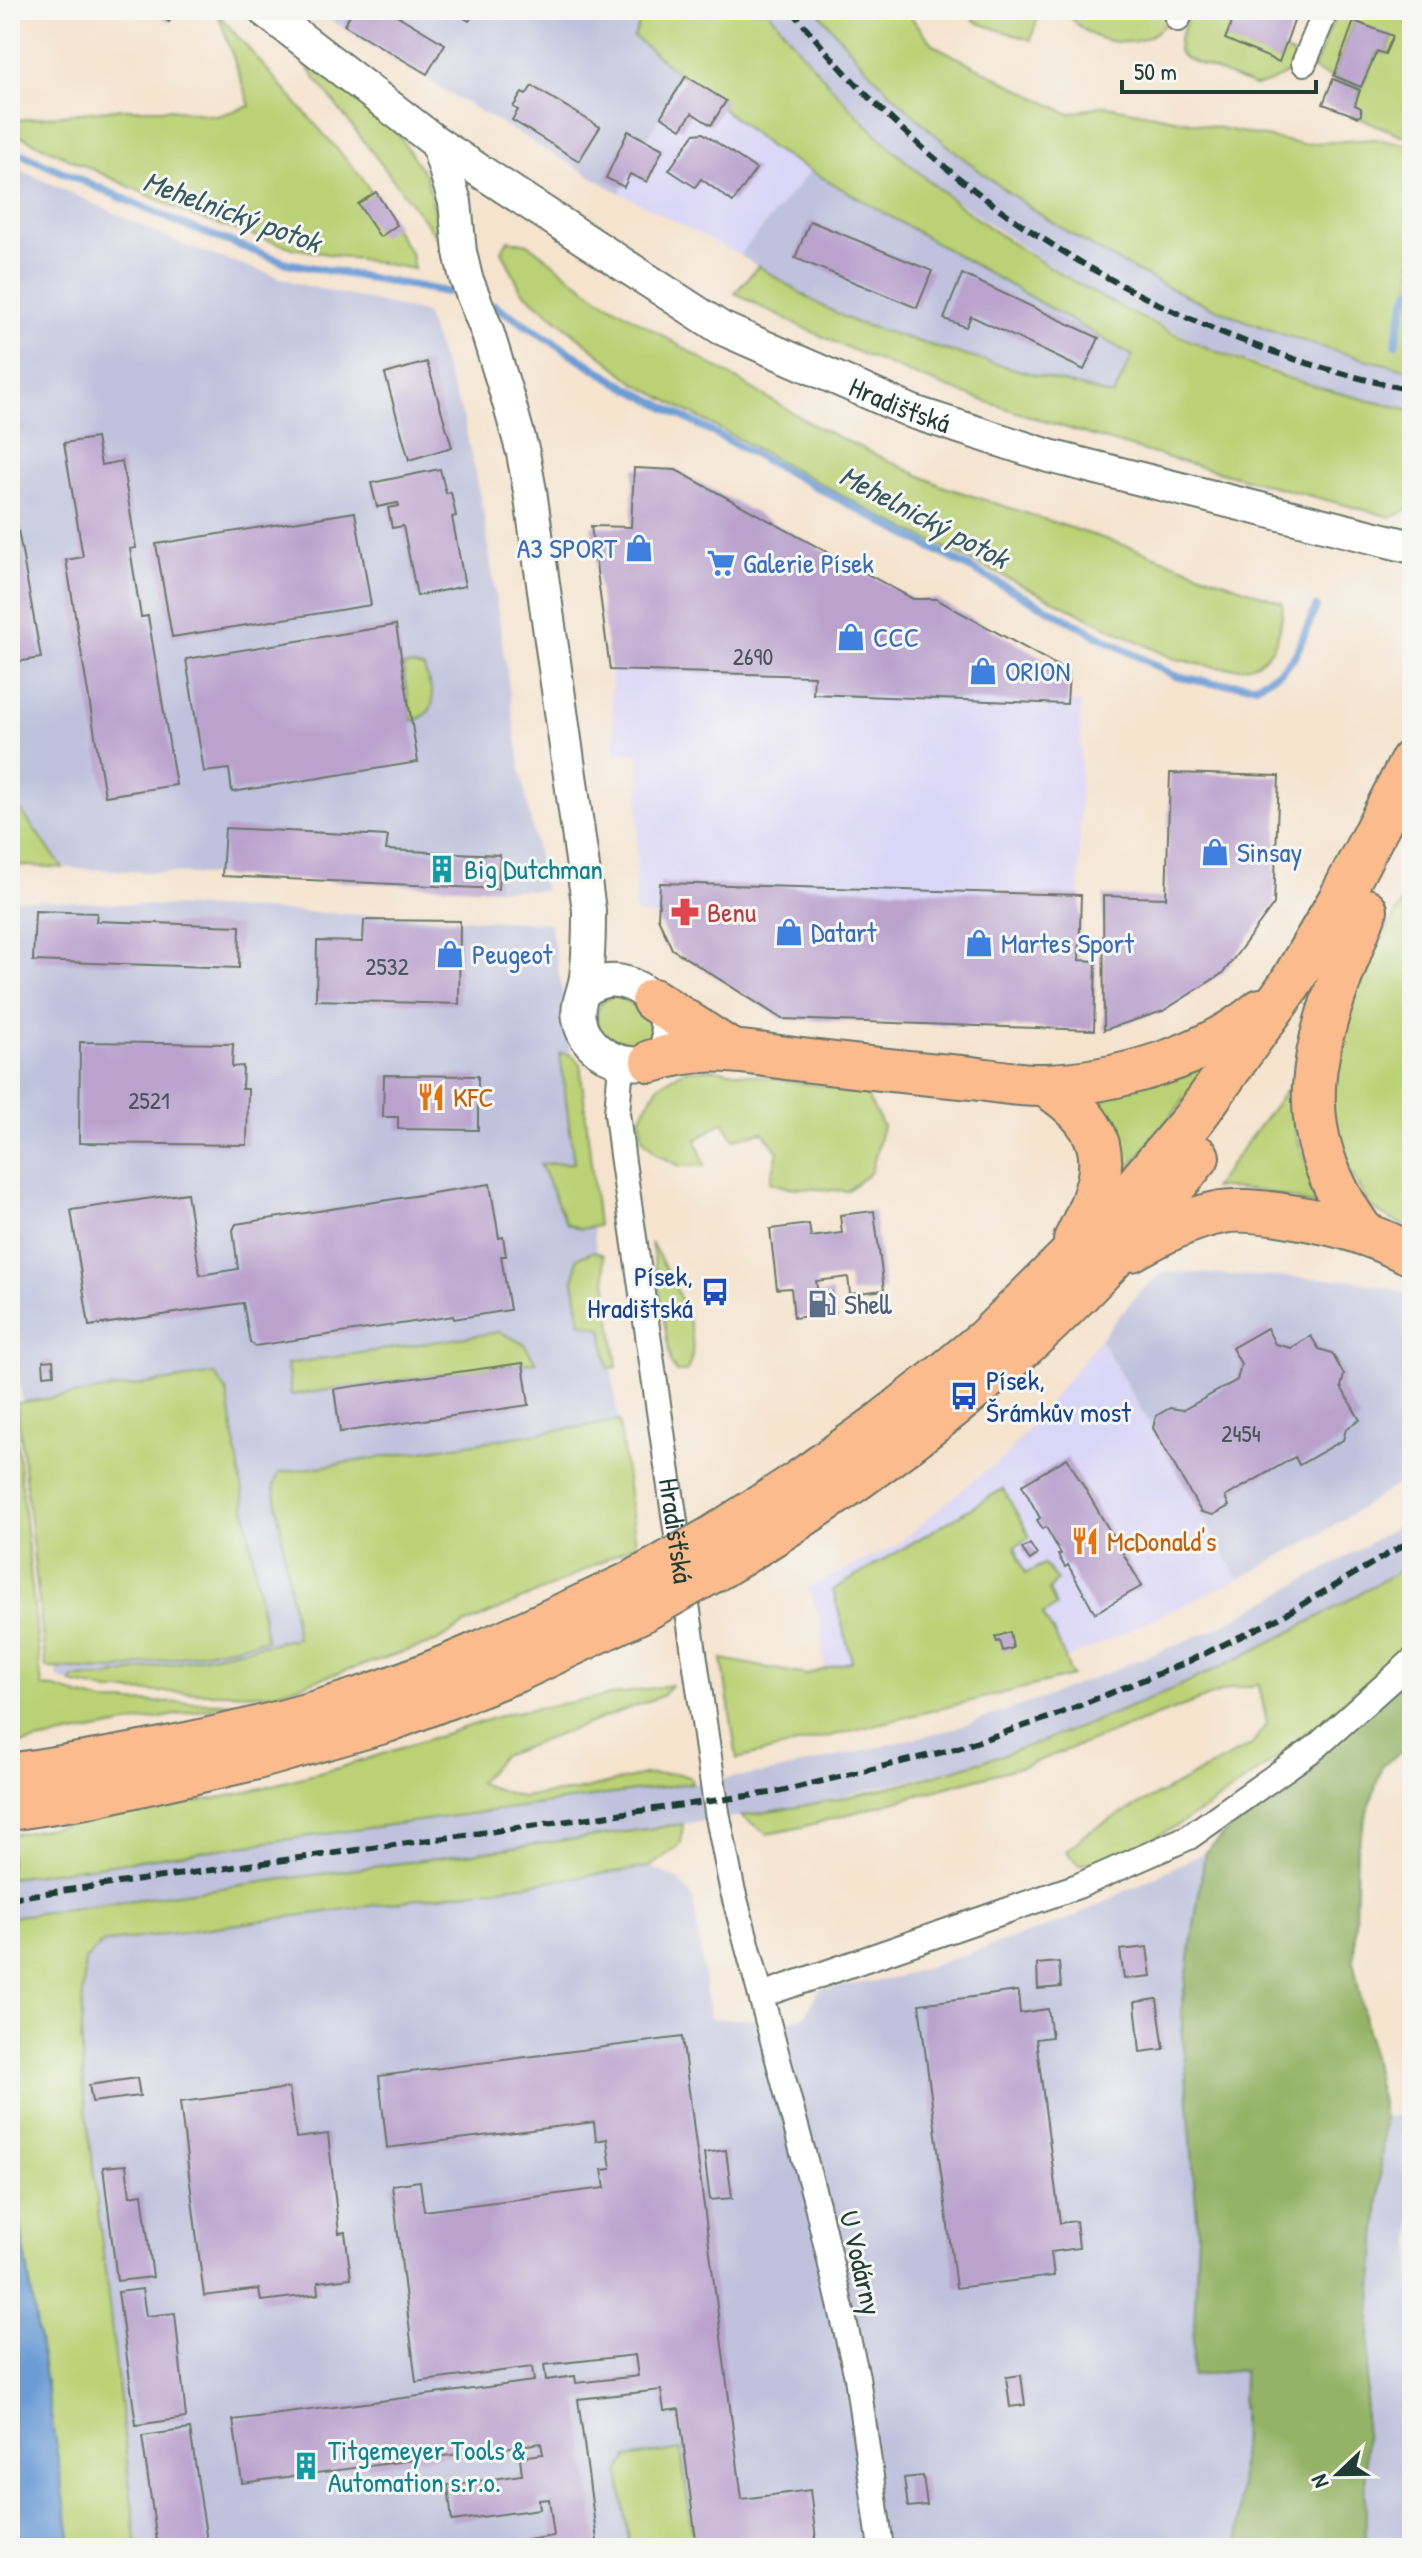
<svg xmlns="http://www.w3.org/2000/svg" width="1422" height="2558" viewBox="0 0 1422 2558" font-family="'Patrick Hand',sans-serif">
<rect width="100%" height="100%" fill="#f6f6f2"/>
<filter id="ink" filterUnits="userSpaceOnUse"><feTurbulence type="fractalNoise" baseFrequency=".0125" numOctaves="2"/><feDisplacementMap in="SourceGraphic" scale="16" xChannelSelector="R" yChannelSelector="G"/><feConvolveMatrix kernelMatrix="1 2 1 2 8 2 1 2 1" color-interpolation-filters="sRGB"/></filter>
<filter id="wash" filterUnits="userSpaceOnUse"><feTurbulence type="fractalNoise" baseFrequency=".006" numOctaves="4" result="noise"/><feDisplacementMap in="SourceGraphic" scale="32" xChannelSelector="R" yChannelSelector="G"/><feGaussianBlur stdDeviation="1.8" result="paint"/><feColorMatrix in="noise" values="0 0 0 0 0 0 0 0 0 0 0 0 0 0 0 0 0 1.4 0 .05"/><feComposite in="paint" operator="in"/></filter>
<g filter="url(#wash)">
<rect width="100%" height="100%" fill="#f5e3ce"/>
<g fill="#dad6f7">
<polygon points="680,76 771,148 810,171 739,255 620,193"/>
<polygon points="634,468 676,471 914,599 1069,672 1068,703 1081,703 1079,960 1097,961 1093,1030 783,1019 671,946 656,917 635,913 640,754 615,752 610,670 591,526 632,527"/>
<polygon points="1100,1339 1239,1579 1059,1663 829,1711 819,1615 807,1588 898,1544 971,1482 1005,1457"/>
</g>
<g fill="#c0c2dd">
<polygon points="314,10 645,10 634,37 680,76 620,193 447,92"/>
<polygon points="768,10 817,10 835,32 915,117 966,160 1019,200 1115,259 1227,313 1354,357 1412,370 1412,410 1344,395 1212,349 1097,294 1044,262 942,191 888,145 805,58"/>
<polygon points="10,165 188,247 303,285 425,313 463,417 483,510 522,777 545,891 65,868 10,795"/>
<polygon points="810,171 1133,356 1114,396 955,353 852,321 812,301 739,255"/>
<polygon points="10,899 550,923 562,991 634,1538 365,1623 131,1674 74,1678 71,1683 58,1678 10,1311 10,1197 16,1196 12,1167 10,1167"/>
<polygon points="1164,1272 1354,1280 1396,1290 1412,1298 1412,1475 1317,1536 1239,1579 1100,1339 1142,1289"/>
<polygon points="1412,1517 1412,1563 1288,1635 1162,1695 1057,1735 960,1767 781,1811 10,1917 10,1878 773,1772 949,1730 1044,1698 1213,1630 1338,1562"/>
<polygon points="1205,1852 1181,2012 1198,2231 1192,2375 1243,2370 1239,2548 137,2548 84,2089 81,2030 85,1960 102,1943 650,1867 677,1879 693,1898 710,2019 755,2019 758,2035 806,2015 819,1989 892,1979 1065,1921"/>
<polygon points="1412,2112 1412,2548 1366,2548 1365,2410 1384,2118"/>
</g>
<g fill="#bbd175" stroke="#6d8754" stroke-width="2" fill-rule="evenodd">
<path d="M645,10H768C805,58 844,104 888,145C1028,276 1224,374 1412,410V504L1402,513L1391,517C1168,458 938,404 735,293L758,266L818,304L854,322L956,353L1113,396L1133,356L771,148L634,37Z"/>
<path d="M817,10H905L935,46L1069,114L1103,105L1302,144L1375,139L1412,145V370C1183,322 962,195 817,10Z"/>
<polygon points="961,10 1040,10 1031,40 978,23"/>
<path d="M1065,10H1153L1171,17C1144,56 1088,47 1065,10Z"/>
<polygon points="1191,10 1237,10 1226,39 1279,61 1283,50 1293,55 1297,61 1295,70 1266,84 1254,86 1184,58 1178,51 1179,40"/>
<path d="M1338,10H1412V139L1351,115L1358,117L1363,112L1355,105L1361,89L1313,70ZM1354,21L1393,37L1385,54L1377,51L1361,87L1334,75Z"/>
<polygon points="218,14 360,175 411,254 414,269 293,248 195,217 10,131 10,121 116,109 170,109 217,116 250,106"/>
<polygon points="303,62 393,127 426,176 444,246"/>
<path d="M508,240L528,244L596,296L817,427L942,486L1139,550L1283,603C1279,684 1233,672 1172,658L888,520L635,383L521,290L502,251Z"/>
<path d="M410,665L424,668C432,693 443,711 412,721L403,666Z"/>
<polygon points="10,796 63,868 10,865"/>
<polygon points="1412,886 1412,1229 1388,1218 1369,1206 1327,1129 1327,1097 1352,989"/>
<path d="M615,995L644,1009C647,1016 652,1026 650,1034C645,1053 619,1051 607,1040C589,1026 594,1001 615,995Z"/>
<polygon points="1225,1049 1127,1171 1116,1143 1080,1090"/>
<polygon points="560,1053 572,1055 580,1063 598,1226 581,1229 566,1223 540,1164 574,1163"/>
<polygon points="715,1069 865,1093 883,1126 871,1172 847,1191 786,1187 770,1182 778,1152 763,1132 734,1139 723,1122 696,1140 705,1166 680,1166 658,1155 642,1138 640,1118 658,1086 685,1070"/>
<path d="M1292,1082C1289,1142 1307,1164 1336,1213C1295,1198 1258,1187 1213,1188Z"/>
<path d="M651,1242C669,1276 708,1335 686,1372H677L671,1364Z"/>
<polygon points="595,1251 603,1255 617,1367 608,1368 602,1328 581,1323 574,1281 577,1258"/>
<polygon points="500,1332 524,1344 536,1362 291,1395 287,1364"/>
<polygon points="10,1373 42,1687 51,1687 103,1702 240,1703 10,1746"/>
<polygon points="215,1374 227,1392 266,1640 115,1670 46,1668 17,1403"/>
<polygon points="619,1421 636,1544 559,1583 464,1625 438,1641 273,1694 109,1691 71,1683 73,1678 107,1677 297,1638 274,1485 279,1473"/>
<polygon points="1003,1489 1030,1537 1015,1547 1025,1574 1044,1564 1057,1580 1049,1590 1056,1606 1043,1615 1056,1637 1072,1676 737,1759 722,1659 806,1675 852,1661 833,1590"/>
<path d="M1412,1563V1642L1290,1749L1207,1808L1129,1853L1079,1865L1066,1851L1089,1831L1251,1745L1267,1723L1259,1685L1231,1688L1027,1765L798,1828L767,1834L741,1816C978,1783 1209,1687 1412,1563Z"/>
<polygon points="671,1685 662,1696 502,1756 478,1783 521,1797 576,1791 644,1775 676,1773 690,1777 692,1783 10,1878 10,1835 234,1795 342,1767 509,1713"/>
<polygon points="683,1824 681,1844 650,1867 102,1943 85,1960 81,2030 84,2089 137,2548 72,2548 10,2157 10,1917"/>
<polygon points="681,2449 694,2548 630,2548 619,2473 628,2458"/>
</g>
<polygon fill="#94b366" stroke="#5a784d" stroke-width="2" points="1412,1675 1412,1744 1382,1766 1357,1847 1354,1964 1384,2118 1365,2410 1366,2548 1239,2548 1243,2370 1192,2376 1198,2231 1181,2012 1205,1852 1275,1785"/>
<polygon fill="#6c9cd5" stroke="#466c84" stroke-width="2" points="10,2157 72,2548 10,2548"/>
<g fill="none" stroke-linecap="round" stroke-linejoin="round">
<g stroke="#6c9cd5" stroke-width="8">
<polyline points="10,149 184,225 287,263 447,292"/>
<polyline points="494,305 617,382 1175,676 1212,683 1256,685 1281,671 1296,654 1316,607"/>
<polyline points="1395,344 1406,299 1412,289"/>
</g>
</g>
<g id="blocks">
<g fill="#baa2cd" fill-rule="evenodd">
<polygon points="152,10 177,10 169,22"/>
<polygon points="353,10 388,10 445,44 427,74 344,25"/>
<polygon points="451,10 476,10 469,21"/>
<polygon points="1237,10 1289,10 1297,13 1279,62 1225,39"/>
<polygon points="1354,21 1393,36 1385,54 1377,51 1361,87 1334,76"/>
<polygon points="686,76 726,101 711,125 692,113 681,129 661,116"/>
<polygon points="1333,79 1360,90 1355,105 1361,108 1361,115 1358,117 1323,104"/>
<polygon points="532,86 600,127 579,161 512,120 518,110 513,107 522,93 526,95"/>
<polygon points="628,131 663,149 647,182 630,174 624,187 606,178"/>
<polygon points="703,133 756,169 733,202 701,179 695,187 669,170 694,134"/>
<polygon points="376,192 397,225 380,237 358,204"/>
<polygon points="810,221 932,271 917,308 795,258"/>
<polygon points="962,274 1099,338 1084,370 971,316 966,327 944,319"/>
<polygon points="427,362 452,447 409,460 385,374"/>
<polygon points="96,438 101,465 122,461 136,548 130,549 141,617 148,616 176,785 105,796 66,560 83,557 64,443"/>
<polygon points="634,468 676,470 913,599 936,599 1069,672 1067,704 813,694 814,676 610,670 591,526 631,527"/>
<polygon points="440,469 446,493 451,492 456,516 452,517 465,586 417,596 403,526 392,528 388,508 399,506 398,503 377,507 371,483"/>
<polygon points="10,485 41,658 10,663"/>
<polygon points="355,512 371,605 172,637 156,544"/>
<polygon points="396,625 418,762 232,792 229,769 204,772 186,659"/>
<polygon points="1170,773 1279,776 1274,904 1223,973 1163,1011 1104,1030 1103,896 1166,898"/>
<polygon points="225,828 388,836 386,850 500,855 498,889 222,876"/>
<polygon points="660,883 1081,895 1079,960 1096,961 1094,1030 782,1019 672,949 658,918"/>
<polygon points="35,911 97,913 96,921 240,926 239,968 33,961"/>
<polygon points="364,920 460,921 459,1004 316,1000 317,941 363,942"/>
<polygon points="80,1042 233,1044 232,1067 243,1066 242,1089 248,1089 247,1145 79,1143"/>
<polygon points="384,1075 478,1076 478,1130 398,1129 398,1117 383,1117"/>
<polygon points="490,1184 499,1238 503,1237 506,1256 501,1256 510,1310 454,1319 453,1316 255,1346 250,1342 243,1303 89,1326 71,1210 187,1193 200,1275 238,1269 233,1230 236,1224"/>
<polygon points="874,1211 884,1290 850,1294 848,1277 816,1281 818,1294 832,1292 835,1313 794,1318 791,1288 777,1289 770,1229 809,1224 811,1237 842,1233 840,1215"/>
<polygon points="1267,1328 1275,1344 1291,1348 1311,1336 1319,1349 1332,1353 1344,1375 1341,1387 1360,1420 1346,1429 1343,1440 1299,1465 1295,1457 1225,1497 1229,1506 1213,1515 1201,1512 1153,1428 1156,1416 1170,1408 1183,1410 1237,1380 1241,1364 1232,1348"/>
<polygon points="53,1360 54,1374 44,1375 43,1361"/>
<polygon points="523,1363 529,1405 340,1432 334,1389"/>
<polygon points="1067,1458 1142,1586 1095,1613 1068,1565 1065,1567 1058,1555 1061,1554 1046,1527 1043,1529 1037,1520 1040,1518 1022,1485"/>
<polygon points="1030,1544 1037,1555 1030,1560 1022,1549"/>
<polygon points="1010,1632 1013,1648 1003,1651 1000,1641 997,1642 995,1637"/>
<polygon points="1147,1947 1151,1976 1124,1979 1120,1950"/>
<polygon points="1059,1962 1061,1987 1038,1989 1037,1964"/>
<polygon points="1018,1991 1020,2013 1048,2009 1052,2037 1036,2039 1060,2223 1076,2221 1079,2248 1051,2252 1054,2276 956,2288 919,2004"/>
<polygon points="1157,1999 1164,2049 1140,2052 1135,2002"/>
<path d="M682,2037L742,2499L810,2490L817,2548H749L748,2544L726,2548H697L679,2409L664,2411L661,2390L578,2399L598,2548H476L554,2536L549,2499L539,2500L540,2509L452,2521L448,2485L522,2475L520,2457L543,2454L541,2443L242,2483L233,2420L534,2381L532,2367L416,2382L392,2185L420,2181L424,2211L605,2188L602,2170L611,2169L607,2139L596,2141L594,2122L387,2148L379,2076ZM635,2355L638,2376L576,2383L575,2376L546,2380L544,2365Z"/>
<polygon points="137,2078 140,2096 92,2102 89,2085"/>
<polygon points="289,2088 296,2138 328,2134 339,2233 345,2232 351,2278 318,2282 319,2294 261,2301 259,2289 204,2296 180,2102"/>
<polygon points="726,2150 732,2198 710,2200 704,2153"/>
<polygon points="126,2165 130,2196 142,2194 153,2277 117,2281 103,2167"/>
<polygon points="142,2289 146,2316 175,2313 186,2418 136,2425 118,2292"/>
<polygon points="1021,2375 1025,2405 1010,2407 1006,2377"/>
<polygon points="190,2429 208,2548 158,2548 142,2436"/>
<polygon points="923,2476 927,2505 908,2507 904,2478"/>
</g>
</g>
</g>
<g filter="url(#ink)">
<use href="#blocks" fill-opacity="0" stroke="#6a776a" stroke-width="2"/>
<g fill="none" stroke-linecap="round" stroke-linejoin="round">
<defs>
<g id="minor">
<polyline points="1178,19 1181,10"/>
<polyline points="1304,63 1326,10"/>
<path id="s1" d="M621,1063L617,1113L622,1155L717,1812L732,1888L817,2205L857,2377L881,2548"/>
<polyline points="762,1995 1078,1886 1189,1837 1316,1747 1412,1661"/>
</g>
<g id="tertiary">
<path id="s2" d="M264,10L437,143L721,328L913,412L1049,456L1412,547"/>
<path d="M437,143L455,202L460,252L466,278L487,331L508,399L523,453L530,491L589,910C589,933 589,955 586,977C584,992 576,1004 579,1019C588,1073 683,1082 666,1022C656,989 611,966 584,992"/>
</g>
<g id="trunk">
<polyline points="653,1000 728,1049"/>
<path d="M652,1061C710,1042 744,1053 802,1060C859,1067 915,1073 972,1078C996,1081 1021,1086 1045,1085C1116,1083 1207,1056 1261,1010"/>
<path d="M1045,1085C1116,1131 1110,1170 1075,1240"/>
<path d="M1364,1234C1277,1114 1320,1033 1366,910"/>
<path d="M1131,1250C1160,1234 1189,1218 1222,1212C1253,1206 1336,1223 1367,1235C1382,1240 1397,1248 1412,1254"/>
<polyline points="713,1537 800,1481 876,1427 945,1373 985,1340 1114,1212 1195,1117 1289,986 1340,899 1412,760"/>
<path d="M722,1566C860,1484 993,1385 1104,1268C1137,1234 1167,1195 1198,1157"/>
<path d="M10,1775C128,1757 251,1735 365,1697C457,1666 545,1623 633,1582"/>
<polyline points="10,1809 86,1797 257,1758 387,1721 516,1671 642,1611"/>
</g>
</defs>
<use href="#minor" stroke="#6a776a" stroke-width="28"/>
<use href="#tertiary" stroke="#6a776a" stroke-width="36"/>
<use href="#trunk" stroke="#6a776a" stroke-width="46"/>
<use href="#minor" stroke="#fff" stroke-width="24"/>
<use href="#tertiary" stroke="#fff" stroke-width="32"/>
<use href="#trunk" stroke="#fbbb8c" stroke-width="42"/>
<g stroke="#1f3d34" stroke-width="6" stroke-dasharray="12 6" stroke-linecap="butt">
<path d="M792,10C945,205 1169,341 1412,390"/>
<polyline points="10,1898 777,1792 955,1749 1051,1717 1185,1663 1279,1618 1412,1540"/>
</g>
<defs>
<g id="trunk-bridge">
<polyline points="633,1582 713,1537"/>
<polyline points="642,1611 722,1566"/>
</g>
</defs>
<use href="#trunk-bridge" stroke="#6a776a" stroke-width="46" stroke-linecap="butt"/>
<use href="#trunk-bridge" stroke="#fbbb8c" stroke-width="42"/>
</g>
</g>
<defs>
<symbol id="shop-bare" viewBox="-9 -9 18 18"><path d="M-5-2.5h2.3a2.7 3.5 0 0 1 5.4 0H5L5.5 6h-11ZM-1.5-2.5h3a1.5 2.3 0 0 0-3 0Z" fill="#3f7fe0" stroke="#f6f6f2" stroke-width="2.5" paint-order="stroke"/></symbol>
<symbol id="supermarket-bare" viewBox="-9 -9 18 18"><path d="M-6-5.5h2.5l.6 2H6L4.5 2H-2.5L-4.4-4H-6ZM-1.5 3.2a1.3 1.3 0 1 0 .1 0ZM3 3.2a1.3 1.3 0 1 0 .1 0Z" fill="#3f7fe0" stroke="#f6f6f2" stroke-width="2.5" paint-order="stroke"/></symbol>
<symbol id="building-bare" viewBox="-9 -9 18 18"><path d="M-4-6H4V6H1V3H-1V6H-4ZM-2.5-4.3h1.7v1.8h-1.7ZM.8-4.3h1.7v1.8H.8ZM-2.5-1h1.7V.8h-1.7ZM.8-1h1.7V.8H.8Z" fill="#0f9aa8" stroke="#f6f6f2" stroke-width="2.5" paint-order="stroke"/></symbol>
<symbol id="pharmacy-bare" viewBox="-9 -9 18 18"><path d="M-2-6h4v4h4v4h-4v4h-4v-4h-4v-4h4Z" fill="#e0444e" stroke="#f6f6f2" stroke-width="2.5" paint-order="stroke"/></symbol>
<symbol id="restaurant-bare" viewBox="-9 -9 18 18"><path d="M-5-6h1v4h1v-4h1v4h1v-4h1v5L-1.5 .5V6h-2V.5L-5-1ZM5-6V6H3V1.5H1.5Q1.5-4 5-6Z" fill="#e8710a" stroke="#f6f6f2" stroke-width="2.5" paint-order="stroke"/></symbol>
<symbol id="bus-bare" viewBox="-9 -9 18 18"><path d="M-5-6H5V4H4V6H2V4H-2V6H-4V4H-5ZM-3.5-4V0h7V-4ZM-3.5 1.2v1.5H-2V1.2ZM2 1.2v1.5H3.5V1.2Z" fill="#1a4fb4" stroke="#f6f6f2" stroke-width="2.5" paint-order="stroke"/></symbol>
<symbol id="fuel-bare" viewBox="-9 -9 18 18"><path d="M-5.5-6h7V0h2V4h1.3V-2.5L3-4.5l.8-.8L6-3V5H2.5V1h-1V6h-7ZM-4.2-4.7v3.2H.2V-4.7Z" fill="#5c6f8a" stroke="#f6f6f2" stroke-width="2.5" paint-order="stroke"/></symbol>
</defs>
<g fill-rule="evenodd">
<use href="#shop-bare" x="619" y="528" width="40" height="40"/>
<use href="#supermarket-bare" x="701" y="543" width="40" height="40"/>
<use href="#shop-bare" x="831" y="617" width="40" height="40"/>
<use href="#shop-bare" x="963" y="651" width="40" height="40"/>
<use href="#shop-bare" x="1195" y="832" width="40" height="40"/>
<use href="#building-bare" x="422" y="849" width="40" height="40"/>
<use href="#pharmacy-bare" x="665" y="892" width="40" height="40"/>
<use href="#shop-bare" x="769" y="912" width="40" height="40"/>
<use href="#shop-bare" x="959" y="923" width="40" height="40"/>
<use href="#shop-bare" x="430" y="934" width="40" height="40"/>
<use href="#restaurant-bare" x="411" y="1077" width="40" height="40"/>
<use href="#bus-bare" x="695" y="1272" width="40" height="40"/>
<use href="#fuel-bare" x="802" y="1284" width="40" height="40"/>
<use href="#bus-bare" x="944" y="1376" width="40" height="40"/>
<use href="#restaurant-bare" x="1065" y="1521" width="40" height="40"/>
<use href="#building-bare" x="286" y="2446" width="40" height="40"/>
</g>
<g text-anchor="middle" stroke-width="6" stroke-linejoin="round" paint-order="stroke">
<g font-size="24" fill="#46565a">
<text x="753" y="665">2690</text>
<text x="387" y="975">2532</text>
<text x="149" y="1109">2521</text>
<text x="1241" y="1442">2454</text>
</g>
<g font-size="28" fill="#1f3d34" stroke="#f6f6f2">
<text dy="10" stroke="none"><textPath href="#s2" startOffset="752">Hradišťská</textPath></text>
<text dy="10" stroke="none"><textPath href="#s1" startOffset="472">Hradišťská</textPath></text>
<text transform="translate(861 2263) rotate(77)" y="10">U Vodárny</text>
</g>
<g font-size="28" fill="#366cbe" stroke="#f6f6f2" text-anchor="start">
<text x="617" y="558" text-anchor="end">A3 SPORT</text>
<text x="743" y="573">Galerie Písek</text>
<text x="873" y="647">CCC</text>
<text x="1005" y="681">ORION</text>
<text x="1237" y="862">Sinsay</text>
<text x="811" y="942">Datart</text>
<text x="1001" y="953">Martes Sport</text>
<text x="472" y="964">Peugeot</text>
</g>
<g font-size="28" fill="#0d838f" stroke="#f6f6f2" text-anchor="start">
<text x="464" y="879">Big Dutchman</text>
<text x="328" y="2460">Titgemeyer Tools &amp;<tspan x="328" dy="32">Automation s.r.o.</tspan></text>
</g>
<g font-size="28" fill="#be3a42" stroke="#f6f6f2" text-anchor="start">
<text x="707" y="922">Benu</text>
</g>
<g font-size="28" fill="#c56008" stroke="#f6f6f2" text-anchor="start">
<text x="453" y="1107">KFC</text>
<text x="1107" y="1551">McDonald's</text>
</g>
<g font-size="28" fill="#164399" stroke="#f6f6f2" text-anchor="end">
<text x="693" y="1286">Písek,<tspan x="693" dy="32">Hradištská</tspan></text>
<text x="986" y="1390" text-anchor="start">Písek,<tspan x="986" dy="32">Šrámkův most</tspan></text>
</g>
<g font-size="28" fill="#4e5e75" stroke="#f6f6f2" text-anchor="start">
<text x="844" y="1314">Shell</text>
</g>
<g font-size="30" font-style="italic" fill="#365a64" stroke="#f6f6f2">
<text transform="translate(232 212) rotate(20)" y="10">Mehelnický potok</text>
<text transform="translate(924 517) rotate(28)" y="10">Mehelnický potok</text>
</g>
</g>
<rect width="1422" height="2558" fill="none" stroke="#f6f6f2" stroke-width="40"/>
<g transform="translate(1338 2474) rotate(248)" stroke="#f6f6f2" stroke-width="6" paint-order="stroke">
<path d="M0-6L14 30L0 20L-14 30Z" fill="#1f3d34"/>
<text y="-12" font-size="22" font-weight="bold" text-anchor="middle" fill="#1f3d34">N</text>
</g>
<path d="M1122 80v12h194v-12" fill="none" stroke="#1f3d34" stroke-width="4"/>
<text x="1134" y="80" font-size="24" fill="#1f3d34" stroke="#f6f6f2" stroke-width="6" paint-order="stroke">50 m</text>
</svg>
